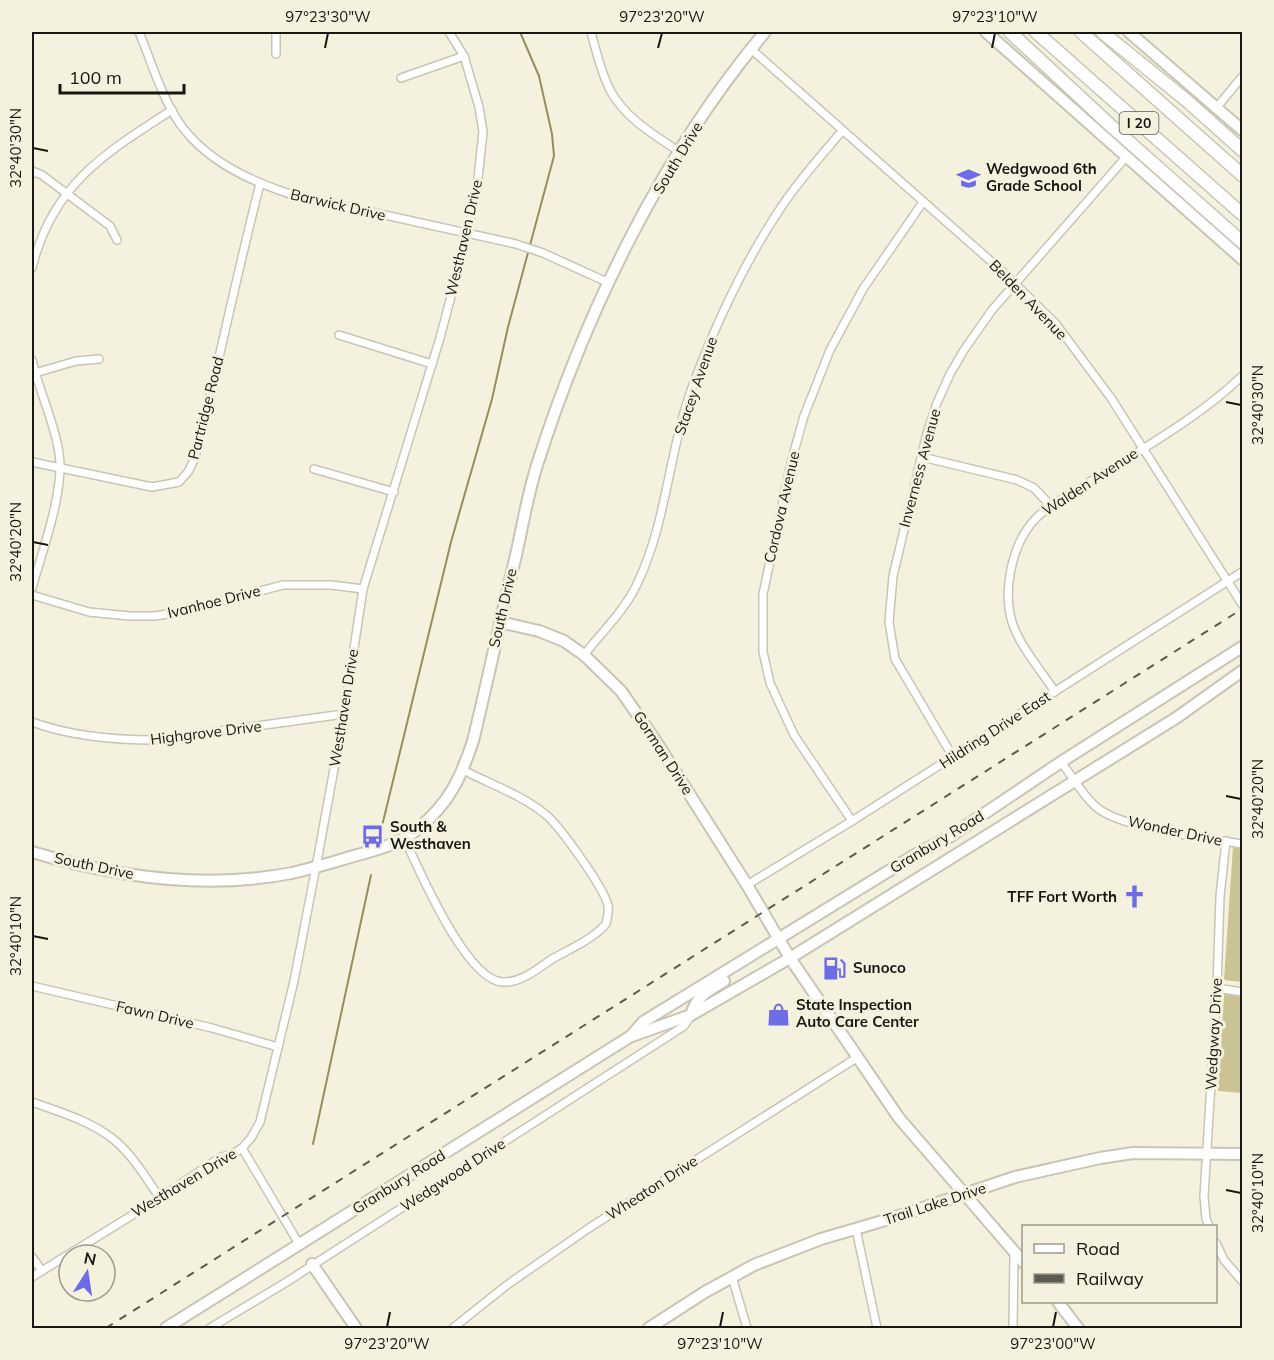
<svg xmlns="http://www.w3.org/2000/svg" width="1274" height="1360" viewBox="0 0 1274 1360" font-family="Mulish,sans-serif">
<rect width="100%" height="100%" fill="#f4f2df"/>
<g fill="#cbc393">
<polygon points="1233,847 1242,848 1242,982 1224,980"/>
<polygon points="1224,994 1242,997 1242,1093 1218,1091"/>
</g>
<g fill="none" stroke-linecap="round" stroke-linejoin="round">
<g stroke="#978f59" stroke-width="2">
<polyline points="382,826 451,542 492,399 508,327 554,156 552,134 539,76 520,32"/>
<polyline points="313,1144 371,875"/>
</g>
<defs>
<g id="street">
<path d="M139,32C152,63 162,100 183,128C209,162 250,181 290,194L516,244L543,253L609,283"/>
<path d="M591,32C596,51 601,72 610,90C625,118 654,135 680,152"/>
<polyline points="751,49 1003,272 1056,324 1111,398 1242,604"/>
<polyline points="276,54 276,32"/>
<polyline points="401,78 464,56"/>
<polyline points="1217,107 1242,77"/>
<polyline points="32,171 42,175 110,226 117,240"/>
<path d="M32,268C52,185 105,153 172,110"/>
<polyline points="339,335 432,364"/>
<path d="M32,360C39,391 54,421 59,453C65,490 42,552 32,588"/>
<polyline points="35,373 76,361 99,359"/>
<polyline points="922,457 1017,480 1034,488 1051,506"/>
<path d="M32,462L152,487L179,482L188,472L194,460C218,369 236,276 260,184"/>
<polyline points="314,469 394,492"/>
<polyline points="32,595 89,612 130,616 154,616 181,612 283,585 331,585 363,589"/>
<path d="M584,655C602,632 626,609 638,582C667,521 669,449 693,385C716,323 745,261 782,206C800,179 822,155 842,131"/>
<path d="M1055,692C1041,670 1020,647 1012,622C1003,592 1011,550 1030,525C1043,508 1066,497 1085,485C1136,452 1199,418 1242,376"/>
<path d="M32,722C70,736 114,740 155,740L344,714"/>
<polyline points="953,757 895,659 889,622 893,576 927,433 937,403 950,374 964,350 992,310 1127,156"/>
<path d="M1061,762C1072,776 1082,794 1095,806C1120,829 1207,838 1242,844"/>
<polyline points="852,821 794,735 770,683 763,652 763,594 792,459 804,416 830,350 863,289 923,202"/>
<path d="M404,838C419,869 466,981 503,982C521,983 537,969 552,959C570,949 593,939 606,924C607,919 609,911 608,906C605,889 559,825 545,814C522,795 490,784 463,770"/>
<polyline points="747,885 852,821 1242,572"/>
<polyline points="32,986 212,1028 278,1047"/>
<polyline points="1217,988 1242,992"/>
<path d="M32,1102C59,1112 89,1120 113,1139C132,1154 146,1178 160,1198"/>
<polyline points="242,1148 299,1244"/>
<polyline points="1209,1226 1206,1219 1204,1196 1217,988 1220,896 1226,841"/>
<polyline points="856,1229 877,1328"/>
<polyline points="1216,1243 1224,1260 1242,1281"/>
<polyline points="32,1257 42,1271"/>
<polyline points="32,1277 160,1198 221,1157 233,1154 242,1148 251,1138 260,1122 294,981 319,851 344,714 363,589 440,338 468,232 477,187 483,132 479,107 464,56 449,32"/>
<polyline points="732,1277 747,1328"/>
<polyline points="210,1328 285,1283 684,1026 690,1017"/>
<polyline points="453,1328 507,1285 589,1228 858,1057"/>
<polyline points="1013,1328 1014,1252"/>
</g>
<g id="secondary">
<polyline points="986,32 1242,259"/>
<polyline points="1129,32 1242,130"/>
<polyline points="500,622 539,631 564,641 584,655 621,691 657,743 747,885 790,958 899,1118 1024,1263"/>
<path d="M32,852C115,877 205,890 292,873C309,869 327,864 344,859C370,851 398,846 419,828C450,802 461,777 473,741C488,679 501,617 516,555C523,524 528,492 538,462C586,312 663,153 765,32"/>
<path d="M691,1015C697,995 707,992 724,981"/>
<polyline points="632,1036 691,1015 790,958 1176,718 1242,671"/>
<polyline points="312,1264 356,1328"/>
<polyline points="1058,1302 1078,1328"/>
<polyline points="166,1328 631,1036 643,1022 913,856 951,836 1061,762 1242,647"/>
<polyline points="649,1328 705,1292 754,1265 821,1239 896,1217 1015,1177 1100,1158 1133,1153 1242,1154"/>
</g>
<g id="highway">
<polyline points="1010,32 1110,125 1242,242"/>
<polyline points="1036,32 1242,214"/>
<polyline points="1081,32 1242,175"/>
<polyline points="1102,32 1186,100 1242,150"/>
</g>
</defs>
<use href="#street" stroke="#c8c5b4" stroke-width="10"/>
<use href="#secondary" stroke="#c8c5b4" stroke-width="14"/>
<use href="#highway" stroke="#c8c5b4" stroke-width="15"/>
<use href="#street" stroke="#fff" stroke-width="7"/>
<use href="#secondary" stroke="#fff" stroke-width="10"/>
<use href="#highway" stroke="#fff" stroke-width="12"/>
<polyline stroke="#5c5b51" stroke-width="2" stroke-dasharray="8 8" stroke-linecap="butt" points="106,1328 1242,609"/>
</g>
<path fill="none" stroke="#181711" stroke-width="2" d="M325,48L328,33M658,48L662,33M992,48L995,33M33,148L48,151M1226,402L1241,405M33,542L48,545M1226,796L1241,799M33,936L48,939M1226,1190L1241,1193M387,1327L390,1312M720,1327L723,1312M1053,1327L1056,1312"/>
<defs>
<symbol id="school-bare" viewBox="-9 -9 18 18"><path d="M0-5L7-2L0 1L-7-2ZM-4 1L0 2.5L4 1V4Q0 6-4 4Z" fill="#6d6ce6" stroke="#f4f2df" stroke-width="2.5" paint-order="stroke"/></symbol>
<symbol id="bus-bare" viewBox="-9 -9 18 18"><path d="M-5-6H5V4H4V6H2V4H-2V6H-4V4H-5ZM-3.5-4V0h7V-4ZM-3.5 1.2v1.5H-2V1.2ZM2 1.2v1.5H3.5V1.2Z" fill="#6d6ce6" stroke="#f4f2df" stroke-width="2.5" paint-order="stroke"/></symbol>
<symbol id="church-bare" viewBox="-9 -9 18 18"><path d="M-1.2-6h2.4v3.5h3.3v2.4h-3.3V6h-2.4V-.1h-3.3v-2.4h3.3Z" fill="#6d6ce6" stroke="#f4f2df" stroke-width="2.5" paint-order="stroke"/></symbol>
<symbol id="fuel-bare" viewBox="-9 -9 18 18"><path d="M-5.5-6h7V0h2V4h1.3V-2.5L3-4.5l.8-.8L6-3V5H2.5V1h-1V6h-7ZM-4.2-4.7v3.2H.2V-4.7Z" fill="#6d6ce6" stroke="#f4f2df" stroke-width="2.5" paint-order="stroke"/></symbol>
<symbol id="shop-bare" viewBox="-9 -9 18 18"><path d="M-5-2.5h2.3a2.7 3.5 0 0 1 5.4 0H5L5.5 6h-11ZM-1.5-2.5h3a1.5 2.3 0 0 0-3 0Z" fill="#6d6ce6" stroke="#f4f2df" stroke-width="2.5" paint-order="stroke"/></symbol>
</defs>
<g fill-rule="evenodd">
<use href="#school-bare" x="952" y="162" width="33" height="33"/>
<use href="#bus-bare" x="356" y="820" width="33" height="33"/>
<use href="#church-bare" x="1118" y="880" width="33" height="33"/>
<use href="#fuel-bare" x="818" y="952" width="33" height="33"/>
<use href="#shop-bare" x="762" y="998" width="33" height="33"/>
</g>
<g text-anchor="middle" stroke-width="6" stroke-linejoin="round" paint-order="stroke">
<rect fill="#f4f2df" stroke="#5a594f" stroke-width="1.5" x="1119.5" y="112" width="39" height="22" rx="4.5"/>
<g font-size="14" font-weight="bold" fill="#181711">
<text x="1139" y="128">I 20</text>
</g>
<g font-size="15" fill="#181711" stroke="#f4f2df">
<text transform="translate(678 158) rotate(-59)" y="5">South Drive</text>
<text transform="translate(338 205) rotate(13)" y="5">Barwick Drive</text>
<text transform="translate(464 238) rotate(-77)" y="5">Westhaven Drive</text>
<text transform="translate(1028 300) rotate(46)" y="5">Belden Avenue</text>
<text transform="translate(696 386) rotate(-71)" y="5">Stacey Avenue</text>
<text transform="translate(206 408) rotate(-76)" y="5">Partridge Road</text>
<text transform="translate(920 468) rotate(-75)" y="5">Inverness Avenue</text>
<text transform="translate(1090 482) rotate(-33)" y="5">Walden Avenue</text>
<text transform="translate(782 507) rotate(-77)" y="5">Cordova Avenue</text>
<text transform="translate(214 602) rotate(-14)" y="5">Ivanhoe Drive</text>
<text transform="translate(503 608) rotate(-77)" y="5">South Drive</text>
<text transform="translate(344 708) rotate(-81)" y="5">Westhaven Drive</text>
<text transform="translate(995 730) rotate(-33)" y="5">Hildring Drive East</text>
<text transform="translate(206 733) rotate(-7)" y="5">Highgrove Drive</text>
<text transform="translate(663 753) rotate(57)" y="5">Gorman Drive</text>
<text transform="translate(1175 831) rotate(12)" y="5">Wonder Drive</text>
<text transform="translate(937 842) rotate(-31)" y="5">Granbury Road</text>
<text transform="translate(94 866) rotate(12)" y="5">South Drive</text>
<text transform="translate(155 1015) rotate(13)" y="5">Fawn Drive</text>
<text transform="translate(1214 1034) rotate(-87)" y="5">Wedgway Drive</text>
<text transform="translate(453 1175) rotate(-33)" y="5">Wedgwood Drive</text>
<text transform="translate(399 1182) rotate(-32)" y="5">Granbury Road</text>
<text transform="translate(184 1183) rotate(-31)" y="5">Westhaven Drive</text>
<text transform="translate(652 1188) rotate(-33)" y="5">Wheaton Drive</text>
<text transform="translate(935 1204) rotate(-18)" y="5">Trail Lake Drive</text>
</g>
<g font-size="15" font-weight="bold" fill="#181711" stroke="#f4f2df" text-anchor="start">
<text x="986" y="174">Wedgwood 6th<tspan x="986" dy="17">Grade School</tspan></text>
<text x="390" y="832">South &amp;<tspan x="390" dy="17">Westhaven</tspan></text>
<text x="1117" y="902" text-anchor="end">TFF Fort Worth</text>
<text x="853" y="973">Sunoco</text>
<text x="796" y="1010">State Inspection<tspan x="796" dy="17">Auto Care Center</tspan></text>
</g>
</g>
<rect width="1274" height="1360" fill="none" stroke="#f4f2df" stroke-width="66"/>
<rect x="1022" y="1225" width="195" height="78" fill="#f4f2df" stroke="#9c9a8d" stroke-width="1.5"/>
<rect x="1034" y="1244" width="30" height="9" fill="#ffffff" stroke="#9c9a8d" stroke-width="1.5"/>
<text x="1076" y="1255" font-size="18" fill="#181711">Road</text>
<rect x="1034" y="1274" width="30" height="9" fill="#5c5b51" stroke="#9c9a8d" stroke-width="1.5"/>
<text x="1076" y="1285" font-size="18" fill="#181711">Railway</text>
<g transform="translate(87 1273) rotate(12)"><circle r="28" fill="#f4f2df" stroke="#9c9a8d" stroke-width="1.5"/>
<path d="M0-4.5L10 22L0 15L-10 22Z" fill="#6d6ce6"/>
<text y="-9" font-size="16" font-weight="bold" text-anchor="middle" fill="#181711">N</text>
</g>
<path d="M60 84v9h124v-9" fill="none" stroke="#181711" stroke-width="3"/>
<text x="69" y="84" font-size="18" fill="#181711" stroke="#f4f2df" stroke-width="4.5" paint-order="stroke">100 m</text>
<rect x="33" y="33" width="1208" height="1294" fill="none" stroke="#181711" stroke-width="2"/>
<g font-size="15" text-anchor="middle" fill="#181711">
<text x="328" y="22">97°23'30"W</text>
<text x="662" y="22">97°23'20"W</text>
<text x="995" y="22">97°23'10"W</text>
<text transform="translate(16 148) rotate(-90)" y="5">32°40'30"N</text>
<text transform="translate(1258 405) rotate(-90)" y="5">32°40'30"N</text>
<text transform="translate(16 542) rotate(-90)" y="5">32°40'20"N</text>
<text transform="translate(1258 799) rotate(-90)" y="5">32°40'20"N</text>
<text transform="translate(16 936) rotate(-90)" y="5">32°40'10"N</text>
<text transform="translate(1258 1193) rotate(-90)" y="5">32°40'10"N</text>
<text x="387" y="1349">97°23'20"W</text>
<text x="720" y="1349">97°23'10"W</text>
<text x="1053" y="1349">97°23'00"W</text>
</g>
</svg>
